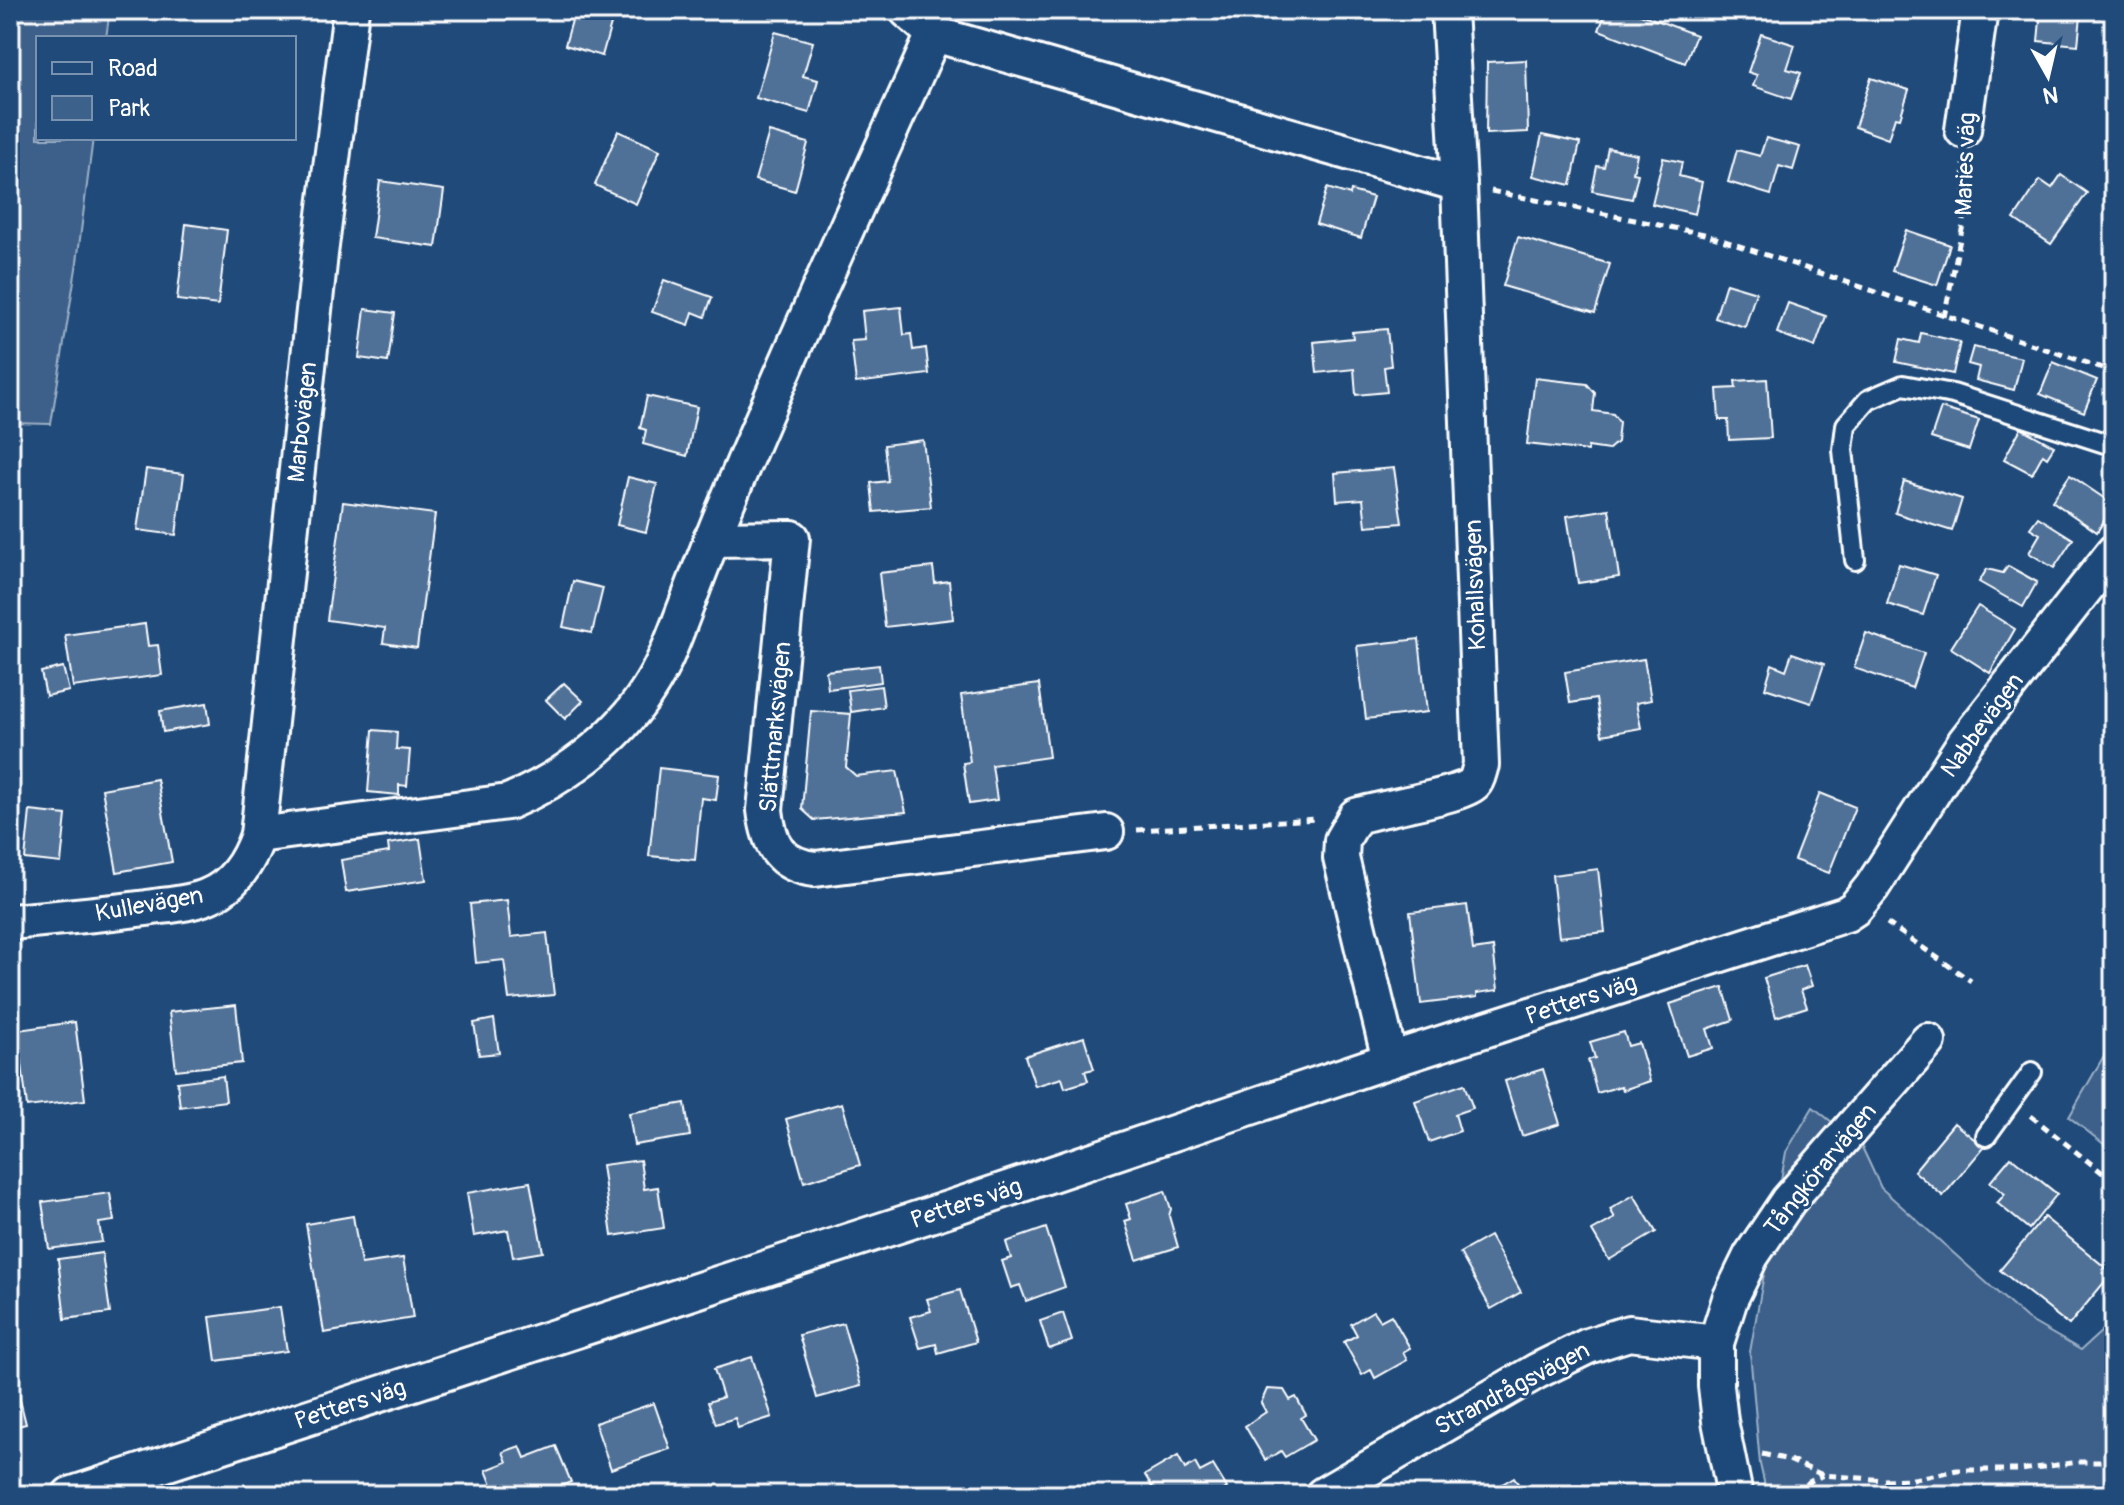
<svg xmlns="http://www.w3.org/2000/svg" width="2124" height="1505" viewBox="0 0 2124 1505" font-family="Pangolin,sans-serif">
<rect width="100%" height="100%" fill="#1f4a7a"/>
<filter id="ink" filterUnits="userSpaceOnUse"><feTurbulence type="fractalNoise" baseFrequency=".0125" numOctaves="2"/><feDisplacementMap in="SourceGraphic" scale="16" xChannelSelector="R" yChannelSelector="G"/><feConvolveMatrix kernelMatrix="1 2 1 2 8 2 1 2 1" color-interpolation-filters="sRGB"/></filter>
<g filter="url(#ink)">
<g fill="#3c618b" stroke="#9eb0c5" stroke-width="2">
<polygon points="10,10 110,10 106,38 38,38 38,138 93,138 77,262 51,424 10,423"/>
<polygon points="2114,1038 2114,1152 2069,1117"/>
<polygon points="1813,1107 1861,1145 1881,1188 2027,1319 2081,1350 2114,1320 2114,1495 1767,1495 1760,1464 1750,1352 1786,1152"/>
</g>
<g fill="#507197" stroke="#fff" stroke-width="2">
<polygon points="575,10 615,10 602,56 565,45"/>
<polygon points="1607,10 1630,10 1696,35 1685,63 1599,30"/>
<polygon points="2041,10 2101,10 2100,17 2081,16 2078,45 2038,41"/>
<polygon points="775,32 813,42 803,76 818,80 809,113 756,98"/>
<polygon points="1761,34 1795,45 1787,69 1801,73 1791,99 1753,86 1757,75 1748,72"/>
<polygon points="1526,60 1528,132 1486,134 1487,62"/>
<polygon points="1871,78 1909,90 1900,118 1895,117 1888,139 1855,127"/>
<polygon points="618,131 660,150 636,204 595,185"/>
<polygon points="769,132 808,143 795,191 755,180"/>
<polygon points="1542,135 1580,143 1571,185 1533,176"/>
<polygon points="1766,138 1800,147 1793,170 1779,166 1771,195 1728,182 1737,150 1760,156"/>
<polygon points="1608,148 1637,154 1633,173 1638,174 1632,199 1592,191 1597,166 1604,167"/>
<polygon points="1663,158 1682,162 1679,176 1702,182 1695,214 1652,204"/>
<polygon points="2061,175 2087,193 2051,244 2014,219 2040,180 2052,188"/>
<polygon points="380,181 444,190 436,247 372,238"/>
<polygon points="1327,188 1350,195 1351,191 1373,197 1361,238 1316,224"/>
<polygon points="186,224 227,230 218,305 177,300"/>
<polygon points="1906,230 1950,245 1937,285 1892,271"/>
<polygon points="1518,237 1610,264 1595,313 1503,286"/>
<polygon points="664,280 712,297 705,317 693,312 689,325 652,312"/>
<polygon points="1726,283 1756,292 1745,327 1715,318"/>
<polygon points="1788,303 1826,316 1815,347 1777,333"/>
<polygon points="901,307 904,335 911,334 913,350 926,348 929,374 856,383 851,341 865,340 862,311"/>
<polygon points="365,309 395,313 388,362 359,358"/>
<polygon points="1387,329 1391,366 1384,367 1387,392 1356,395 1354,369 1317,373 1314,342 1353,338 1352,332"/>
<polygon points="1921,333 1960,342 1953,374 1896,362 1901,339 1919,343"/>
<polygon points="1973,347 2022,358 2014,390 1976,380 1979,367 1968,364"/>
<polygon points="2053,362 2097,380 2084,412 2040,394"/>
<polygon points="1535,378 1587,384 1595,393 1593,411 1613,414 1619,422 1617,442 1608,450 1588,447 1588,451 1527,444"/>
<polygon points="1767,379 1771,438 1729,440 1728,420 1719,420 1717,389 1736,388 1735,381"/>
<polygon points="647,396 697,407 687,456 643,444 646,430 640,428"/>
<polygon points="1941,408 1979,420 1969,450 1931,438"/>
<polygon points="2021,428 2054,446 2047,457 2043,454 2032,474 2004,459"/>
<polygon points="923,440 931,507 874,512 871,483 888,481 884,445"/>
<polygon points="1394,468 1402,523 1366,526 1363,499 1337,501 1335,473"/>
<polygon points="146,469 184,474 176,535 137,530"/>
<polygon points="2070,475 2114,505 2097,532 2052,501"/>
<polygon points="628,477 657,484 646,532 617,525"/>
<polygon points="1904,481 1962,499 1952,531 1895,513"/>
<polygon points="343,502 435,514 417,648 383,643 385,628 327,620"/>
<polygon points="1609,509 1619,577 1578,583 1567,516"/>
<polygon points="2038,517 2073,539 2054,568 2029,553 2040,534 2030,528"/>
<polygon points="1899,564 1936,575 1923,615 1887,604"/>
<polygon points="2008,566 2037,582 2023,607 1979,582 1987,569 2003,573"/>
<polygon points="933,567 935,583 949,581 953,619 885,627 879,573"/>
<polygon points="573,581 603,588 592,633 563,627"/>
<polygon points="1978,606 2015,629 1990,673 1951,648"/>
<polygon points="145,624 148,646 158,645 162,675 73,687 65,635"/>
<polygon points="1866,633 1924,653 1912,688 1854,668"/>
<polygon points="1419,639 1427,712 1366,719 1357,646"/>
<polygon points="1792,653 1824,664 1811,703 1765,688 1772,664 1786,670"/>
<polygon points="1644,659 1651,700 1636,703 1641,728 1602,735 1596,699 1570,703 1565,672"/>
<polygon points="879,665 881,682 828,689 826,671"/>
<polygon points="63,667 69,691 46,696 41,672"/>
<polygon points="564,683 583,701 565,719 546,700"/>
<polygon points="1039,684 1049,757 992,765 997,800 969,804 963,763 970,762 961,695"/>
<polygon points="881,686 884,707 851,712 848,690"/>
<polygon points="207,703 210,724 163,732 160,711"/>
<polygon points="811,711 851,714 846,767 856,776 897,771 906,812 814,820 802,809"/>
<polygon points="373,730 397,732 396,749 410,750 407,786 399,785 399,795 368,792"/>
<polygon points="659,768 719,775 716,800 701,798 695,860 649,856"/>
<polygon points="157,779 172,862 117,872 102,789"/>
<polygon points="1820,793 1855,807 1829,873 1794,860"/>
<polygon points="30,811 66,815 61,863 25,859"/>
<polygon points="10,827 15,828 10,866"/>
<polygon points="420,839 426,880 346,892 341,860 389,852 388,844"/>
<polygon points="1598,869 1605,932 1559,937 1552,875"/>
<polygon points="507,900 511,937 547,933 554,995 509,999 504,960 476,963 470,904"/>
<polygon points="1467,905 1473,950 1493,947 1498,990 1477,993 1477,997 1421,1004 1410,912"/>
<polygon points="1805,965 1812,986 1801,990 1807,1007 1776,1017 1764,978"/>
<polygon points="1723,987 1733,1020 1707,1029 1713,1048 1687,1056 1670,1004"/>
<polygon points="236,1005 242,1063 176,1070 169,1012"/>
<polygon points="494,1019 499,1053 479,1055 474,1023"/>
<polygon points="75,1022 85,1100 27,1107 18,1030"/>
<polygon points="1624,1032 1628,1046 1639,1043 1650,1081 1623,1090 1621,1086 1597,1093 1588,1060 1595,1058 1590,1042"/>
<polygon points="1084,1037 1094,1069 1085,1071 1088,1081 1065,1088 1062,1078 1035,1086 1025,1056"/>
<polygon points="1543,1069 1560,1124 1522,1136 1505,1081"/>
<polygon points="223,1076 226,1101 180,1107 177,1082"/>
<polygon points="1464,1084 1473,1108 1455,1114 1460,1131 1429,1142 1415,1101"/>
<polygon points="685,1103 690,1136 634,1145 629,1113"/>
<polygon points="842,1103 860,1165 804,1182 786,1119"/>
<polygon points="1954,1123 1984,1147 1943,1196 1914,1171"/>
<polygon points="2011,1157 2057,1194 2029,1229 1997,1203 2005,1194 1990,1182"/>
<polygon points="640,1160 644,1189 658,1187 664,1228 612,1236 602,1165"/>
<polygon points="530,1182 543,1252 513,1257 508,1230 474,1236 467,1193"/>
<polygon points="1165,1191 1171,1209 1169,1216 1178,1247 1137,1260 1125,1221 1131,1219 1126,1204"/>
<polygon points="110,1193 114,1221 99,1223 102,1242 49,1249 42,1202"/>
<polygon points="1634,1195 1656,1232 1609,1260 1592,1231 1615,1218 1610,1209"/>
<polygon points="353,1216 361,1264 403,1258 413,1318 324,1333 306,1224"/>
<polygon points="2044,1217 2112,1273 2069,1325 2000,1270"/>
<polygon points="1046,1228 1065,1287 1026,1301 1020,1285 1011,1288 1002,1261 1011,1258 1006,1242"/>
<polygon points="1490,1236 1521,1292 1491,1309 1460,1253"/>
<polygon points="102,1253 110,1313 65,1319 58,1259"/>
<polygon points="960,1290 976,1342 938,1353 936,1344 920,1348 910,1317 931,1311 927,1299"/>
<polygon points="280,1307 287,1351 216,1361 210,1317"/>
<polygon points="1373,1311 1380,1321 1391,1315 1410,1348 1403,1352 1407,1360 1375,1378 1371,1370 1362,1375 1344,1342 1357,1335 1351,1324"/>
<polygon points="1063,1313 1072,1341 1049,1349 1040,1321"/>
<polygon points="843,1323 861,1386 817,1398 799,1335"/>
<polygon points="752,1357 772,1417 738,1428 735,1418 716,1424 708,1402 723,1397 714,1369"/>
<polygon points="14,1376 26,1424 10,1428 10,1377"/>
<polygon points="1267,1389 1284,1390 1290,1400 1296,1397 1306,1415 1301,1418 1314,1440 1285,1457 1281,1451 1265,1460 1245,1426 1266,1412 1261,1403"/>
<polygon points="654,1403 670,1449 611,1469 595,1423"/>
<polygon points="520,1446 525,1458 556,1446 571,1482 539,1495 496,1495 486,1470 507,1462 503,1452"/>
<polygon points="1178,1456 1185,1469 1195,1463 1200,1472 1213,1465 1227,1488 1216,1495 1157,1495 1145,1475"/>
<polygon points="1514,1477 1525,1495 1484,1495"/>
</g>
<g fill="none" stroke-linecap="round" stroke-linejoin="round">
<defs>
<g id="service">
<polyline points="1855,560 1843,450 1846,425 1868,400 1903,385 1953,394 2114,446"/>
<polyline points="1986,1136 2032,1072"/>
</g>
<g id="minor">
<polyline points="934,34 1459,184"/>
<polyline points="1963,130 1980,10"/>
<path d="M711,539L792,538L765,810C769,844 779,865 815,869L1106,832"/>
<path d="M258,835L508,802C561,780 617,740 648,690C667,661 677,628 690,596C706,554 722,513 740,472C802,325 868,180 934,34L907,10"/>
<path d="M10,922C56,918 101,914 147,908C166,905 190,904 208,896C235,885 249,861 258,835L320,254L351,10"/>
<path d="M1390,1060L1341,858L1342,840L1356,816C1378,809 1464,795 1474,783C1478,779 1479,770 1481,765L1459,184L1449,10"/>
<polyline points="70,1495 954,1207 1390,1060 1846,914 1855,908 1872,887 1965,742 2114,552"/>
<polyline points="1323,1495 1537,1371 1588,1346 1629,1333 1716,1343"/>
<polyline points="1735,1495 1720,1421 1716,1386 1716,1343 1730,1299 1751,1256 1788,1201 1928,1041"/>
</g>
</defs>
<use href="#service" stroke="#fff" stroke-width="24"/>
<use href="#minor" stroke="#fff" stroke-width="40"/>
<g stroke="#fff" stroke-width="5" stroke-dasharray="8 6" stroke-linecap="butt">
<polyline points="1491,191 1704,234 2114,372"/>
<polyline points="1944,317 1966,210 1964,164"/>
<polyline points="1137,830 1315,819"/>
<polyline points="1887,923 1971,981"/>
<polyline points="2031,1116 2114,1182"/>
<polyline points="1762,1454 1789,1460 1823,1475 1884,1480 1914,1479 1957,1470 2021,1470 2079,1462 2114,1462"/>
<polyline points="1797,1495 1809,1482 1823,1475"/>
</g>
<use href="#service" stroke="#1f4a7a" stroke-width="18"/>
<use href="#minor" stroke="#1f4a7a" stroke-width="34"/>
</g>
</g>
<g text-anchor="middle" stroke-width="6" stroke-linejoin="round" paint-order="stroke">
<g font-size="24" fill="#fff" stroke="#1f4a7a">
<text transform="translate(1965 164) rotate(-88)" y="8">Maries väg</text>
<text transform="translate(302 422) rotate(-84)" y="8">Marbovägen</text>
<text transform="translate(1475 585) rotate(-92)" y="8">Kohallsvägen</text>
<text transform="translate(1982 725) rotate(-54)" y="8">Nabbevägen</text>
<text transform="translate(775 727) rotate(-85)" y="8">Slättmarksvägen</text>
<text transform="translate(149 904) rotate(-10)" y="8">Kullevägen</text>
<text transform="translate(1581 999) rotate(-18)" y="8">Petters väg</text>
<text transform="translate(1820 1169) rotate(-51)" y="8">Tångkörarvägen</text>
<text transform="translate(966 1203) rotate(-18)" y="8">Petters väg</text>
<text transform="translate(1512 1388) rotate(-28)" y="8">Strandrågsvägen</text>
<text transform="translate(350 1404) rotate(-18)" y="8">Petters väg</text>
</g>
</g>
<rect width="2124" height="1505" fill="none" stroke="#1f4a7a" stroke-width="40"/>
<rect x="20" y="20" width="2084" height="1465" fill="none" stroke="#fff" stroke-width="3" filter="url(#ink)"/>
<rect x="36" y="36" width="260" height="104" fill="#1f4a7a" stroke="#7992af" stroke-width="2"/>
<rect x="52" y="62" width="40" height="12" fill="#1f4a7a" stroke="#7992af" stroke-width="2"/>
<text x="108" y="76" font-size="24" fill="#ffffff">Road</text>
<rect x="52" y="96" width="40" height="24" fill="#3c618b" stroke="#7992af" stroke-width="2"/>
<text x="108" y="116" font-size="24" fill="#ffffff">Park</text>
<g transform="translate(2048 76) rotate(172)" stroke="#1f4a7a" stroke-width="6" paint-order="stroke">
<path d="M0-6L14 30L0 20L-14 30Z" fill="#ffffff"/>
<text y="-12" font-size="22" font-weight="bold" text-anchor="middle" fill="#ffffff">N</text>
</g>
</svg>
